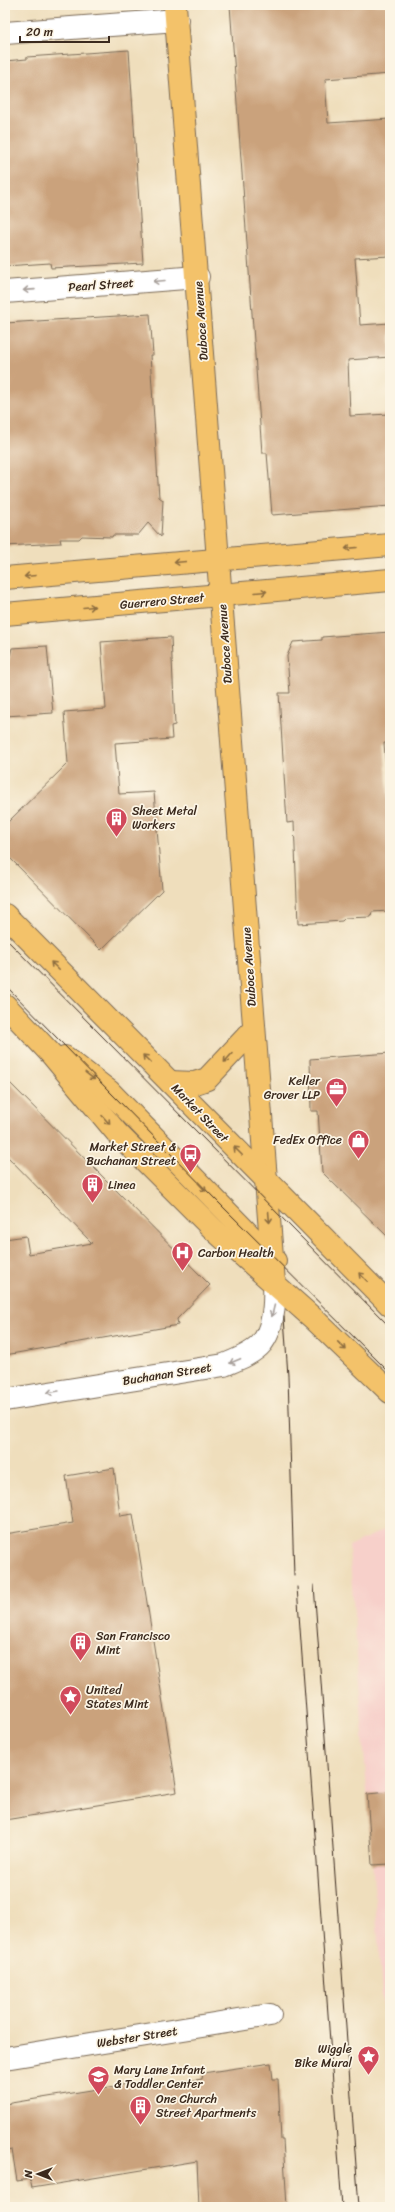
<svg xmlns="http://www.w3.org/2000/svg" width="395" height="2212" viewBox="0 0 395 2212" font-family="Sriracha,sans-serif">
<rect width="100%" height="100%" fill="#fcf5e5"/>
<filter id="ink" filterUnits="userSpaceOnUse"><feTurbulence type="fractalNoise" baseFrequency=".025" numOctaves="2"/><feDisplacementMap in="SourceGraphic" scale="8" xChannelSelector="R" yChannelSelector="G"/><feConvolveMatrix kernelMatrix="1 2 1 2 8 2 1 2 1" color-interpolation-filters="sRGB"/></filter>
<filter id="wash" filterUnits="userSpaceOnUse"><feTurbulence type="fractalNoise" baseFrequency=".012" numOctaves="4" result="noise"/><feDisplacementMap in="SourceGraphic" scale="16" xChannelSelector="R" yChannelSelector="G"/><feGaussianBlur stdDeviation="0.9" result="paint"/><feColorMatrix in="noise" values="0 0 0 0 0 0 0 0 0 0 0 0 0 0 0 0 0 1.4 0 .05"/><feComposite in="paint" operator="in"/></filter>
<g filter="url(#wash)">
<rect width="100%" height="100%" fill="#efdebc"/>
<polygon fill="#f7d0ca" points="390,1527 390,2104 349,1546"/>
<g id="blocks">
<g fill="#caa27b">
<polygon points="230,5 390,5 390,74 325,79 328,123 390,119 390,256 355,258 360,325 390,323 390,357 348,360 350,416 390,414 390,506 272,515 267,453 262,453"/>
<polygon points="129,50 143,263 51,268 50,263 5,266 5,61 27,59 27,57"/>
<polygon points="150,314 153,355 150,355 158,483 159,497 163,500 161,537 148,523 138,535 113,535 112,537 82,536 79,539 60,539 61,543 5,546 5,323"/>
<polygon points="390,632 390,743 384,743 390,820 390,881 388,881 389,911 372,912 371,917 345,918 342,921 298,924 294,822 287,823 279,693 290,693 287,656 293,642 322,640 322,637"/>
<polygon points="171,637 175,725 171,726 172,739 115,743 119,794 154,792 162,890 101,950 5,853 5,825 68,763 64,712 106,709 101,642"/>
<polygon points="47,646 53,713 5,716 5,675 12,648"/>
<polygon points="390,1053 390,1239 322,1172 318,1111 311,1111 310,1059"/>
<polygon points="5,1078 210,1285 177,1319 178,1325 5,1355 5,1239 26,1236 29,1254 92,1243 5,1154"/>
<polygon points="114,1468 120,1516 133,1514 177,1792 5,1820 5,1534 73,1523 66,1476"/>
<polygon points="390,1792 390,1864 372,1865 367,1794"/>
<polygon points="271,2063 273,2079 278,2079 281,2140 283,2140 287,2207 199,2207 197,2161 32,2188 30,2179 17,2181 12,2150 5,2151 5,2104 153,2080 154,2086 202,2079 203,2073"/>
</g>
</g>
</g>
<g filter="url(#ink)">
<use href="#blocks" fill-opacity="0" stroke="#7a6955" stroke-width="1"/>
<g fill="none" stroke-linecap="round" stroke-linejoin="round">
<defs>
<g id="minor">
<polyline points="5,33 177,20"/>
<polyline points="5,292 198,277"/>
<path d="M5,1400L224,1365C236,1360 253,1354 262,1343C274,1327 275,1302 274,1283"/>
<polyline points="5,2058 270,2015"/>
</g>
<g id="major">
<polyline points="175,5 274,1283"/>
<polyline points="5,578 390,545"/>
<polyline points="5,614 390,580"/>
<polyline points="5,915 390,1305"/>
<polyline points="5,1005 52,1055 117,1133 214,1230 314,1319 390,1392"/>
<polyline points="65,1057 109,1091 275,1261"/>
<polyline points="170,1082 195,1083 207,1079 254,1029"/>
</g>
</defs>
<use href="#minor" stroke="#7a6955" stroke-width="24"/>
<use href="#major" stroke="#7a6955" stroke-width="24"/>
<use href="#minor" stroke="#fff" stroke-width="22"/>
<use href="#major" stroke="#f3c26a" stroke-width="22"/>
<g stroke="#3b2a1e" stroke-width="1">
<polyline points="5,938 390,1327"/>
<polyline points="5,985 219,1203 390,1373"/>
<polyline points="284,1317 288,1376 294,1576"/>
<polyline points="314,1585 359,2207"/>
<polyline points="297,1587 342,2207"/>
</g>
</g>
<defs><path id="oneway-shaft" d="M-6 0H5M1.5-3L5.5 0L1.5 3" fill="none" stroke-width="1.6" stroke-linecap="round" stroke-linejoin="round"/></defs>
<g stroke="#a79f9a">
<use href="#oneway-shaft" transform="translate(159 281) rotate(175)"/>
<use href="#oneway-shaft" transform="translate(29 290) rotate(176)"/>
<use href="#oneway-shaft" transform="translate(273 1311) rotate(104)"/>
<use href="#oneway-shaft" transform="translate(235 1361) rotate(157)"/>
<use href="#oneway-shaft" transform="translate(53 1392) rotate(171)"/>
</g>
<g stroke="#8e6e40">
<use href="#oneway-shaft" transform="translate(351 548) rotate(175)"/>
<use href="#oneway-shaft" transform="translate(180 562) rotate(175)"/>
<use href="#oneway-shaft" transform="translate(30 576) rotate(175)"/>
<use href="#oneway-shaft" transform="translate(261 592) rotate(-5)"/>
<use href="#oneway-shaft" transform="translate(89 607) rotate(-5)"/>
<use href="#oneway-shaft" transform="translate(55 966) rotate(-135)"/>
<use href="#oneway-shaft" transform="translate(228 1058) rotate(132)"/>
<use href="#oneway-shaft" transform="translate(147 1059) rotate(-135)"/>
<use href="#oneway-shaft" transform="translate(90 1076) rotate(38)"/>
<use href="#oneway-shaft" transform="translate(106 1120) rotate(48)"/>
<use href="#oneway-shaft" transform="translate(238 1151) rotate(-135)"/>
<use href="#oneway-shaft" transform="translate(202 1187) rotate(47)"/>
<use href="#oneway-shaft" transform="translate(269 1217) rotate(85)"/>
<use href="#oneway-shaft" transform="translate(363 1277) rotate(-135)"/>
<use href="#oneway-shaft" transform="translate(342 1346) rotate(44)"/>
</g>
</g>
<defs>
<symbol id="building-pin" viewBox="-11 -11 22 30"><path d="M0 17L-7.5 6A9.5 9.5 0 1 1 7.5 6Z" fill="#d1495b" stroke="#fcf5e5"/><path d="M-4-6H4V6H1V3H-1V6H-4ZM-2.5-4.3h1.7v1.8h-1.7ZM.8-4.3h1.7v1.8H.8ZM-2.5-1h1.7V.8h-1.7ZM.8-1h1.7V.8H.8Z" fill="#fff"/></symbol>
<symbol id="office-pin" viewBox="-11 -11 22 30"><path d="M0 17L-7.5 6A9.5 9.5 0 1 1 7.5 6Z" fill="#d1495b" stroke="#fcf5e5"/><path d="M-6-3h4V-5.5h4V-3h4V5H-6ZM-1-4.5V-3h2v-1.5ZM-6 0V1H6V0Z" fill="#fff"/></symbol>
<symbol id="shop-pin" viewBox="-11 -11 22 30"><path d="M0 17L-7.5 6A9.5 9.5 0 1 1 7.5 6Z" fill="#d1495b" stroke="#fcf5e5"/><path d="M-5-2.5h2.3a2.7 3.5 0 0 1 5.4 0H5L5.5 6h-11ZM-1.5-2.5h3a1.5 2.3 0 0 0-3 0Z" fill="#fff"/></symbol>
<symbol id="bus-pin" viewBox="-11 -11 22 30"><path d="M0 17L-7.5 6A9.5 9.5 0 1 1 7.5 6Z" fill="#d1495b" stroke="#fcf5e5"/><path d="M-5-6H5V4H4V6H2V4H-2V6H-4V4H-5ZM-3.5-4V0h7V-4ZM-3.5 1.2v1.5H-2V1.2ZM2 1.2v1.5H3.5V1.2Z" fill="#fff"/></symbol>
<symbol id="hospital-pin" viewBox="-11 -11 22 30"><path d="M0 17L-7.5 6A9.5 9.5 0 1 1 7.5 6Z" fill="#d1495b" stroke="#fcf5e5"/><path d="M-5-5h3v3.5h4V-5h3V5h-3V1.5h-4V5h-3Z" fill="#fff"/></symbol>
<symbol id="sight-pin" viewBox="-11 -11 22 30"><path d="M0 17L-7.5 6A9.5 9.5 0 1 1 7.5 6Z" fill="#d1495b" stroke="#fcf5e5"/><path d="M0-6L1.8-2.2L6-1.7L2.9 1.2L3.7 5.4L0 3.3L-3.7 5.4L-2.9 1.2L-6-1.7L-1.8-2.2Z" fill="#fff"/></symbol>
<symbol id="school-pin" viewBox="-11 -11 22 30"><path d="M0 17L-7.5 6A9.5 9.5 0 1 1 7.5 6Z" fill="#d1495b" stroke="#fcf5e5"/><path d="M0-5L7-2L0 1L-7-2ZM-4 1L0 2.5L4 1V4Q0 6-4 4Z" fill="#fff"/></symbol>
</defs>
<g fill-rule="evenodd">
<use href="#building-pin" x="104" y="806" width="25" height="34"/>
<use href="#office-pin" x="324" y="1076" width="25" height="34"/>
<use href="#shop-pin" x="346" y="1128" width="25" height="34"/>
<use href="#bus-pin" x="178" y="1142" width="25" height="34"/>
<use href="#building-pin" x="80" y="1172" width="25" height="34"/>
<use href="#hospital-pin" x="170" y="1240" width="25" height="34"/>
<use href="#building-pin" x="68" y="1630" width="25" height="34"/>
<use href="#sight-pin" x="58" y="1684" width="25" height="34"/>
<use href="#sight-pin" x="356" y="2044" width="25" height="34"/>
<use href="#school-pin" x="86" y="2064" width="25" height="34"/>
<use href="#building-pin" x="128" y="2094" width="25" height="34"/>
</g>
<g text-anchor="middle" stroke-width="3.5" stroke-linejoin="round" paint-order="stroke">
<g font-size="12" fill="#3b2a1e" stroke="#fcf5e5">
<text transform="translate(101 285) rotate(-4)" y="4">Pearl Street</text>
<text transform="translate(201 321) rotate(-94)" y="4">Duboce Avenue</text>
<text transform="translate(162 601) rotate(-5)" y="4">Guerrero Street</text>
<text transform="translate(225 644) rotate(-94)" y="4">Duboce Avenue</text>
<text transform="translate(249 967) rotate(-94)" y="4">Duboce Avenue</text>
<text transform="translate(200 1113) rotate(46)" y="4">Market Street</text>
<text transform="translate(167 1374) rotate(-9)" y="4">Buchanan Street</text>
<text transform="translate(137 2037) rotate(-9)" y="4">Webster Street</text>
</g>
<g font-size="12" fill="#3b2a1e" stroke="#fcf5e5" text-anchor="start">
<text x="132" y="815">Sheet Metal<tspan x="132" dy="14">Workers</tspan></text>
<text x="320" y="1085" text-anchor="end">Keller<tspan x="320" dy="14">Grover LLP</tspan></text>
<text x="342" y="1144" text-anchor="end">FedEx Office</text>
<text x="176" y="1151" text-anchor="end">Market Street &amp;<tspan x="176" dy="14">Buchanan Street</tspan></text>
<text x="108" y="1189">Linea</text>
<text x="198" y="1257">Carbon Health</text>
<text x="96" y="1640">San Francisco<tspan x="96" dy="14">Mint</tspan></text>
<text x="86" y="1694">United<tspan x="86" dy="14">States Mint</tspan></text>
<text x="352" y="2053" text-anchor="end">Wiggle<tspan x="352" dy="14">Bike Mural</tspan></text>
<text x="114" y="2074">Mary Lane Infant<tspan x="114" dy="14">&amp; Toddler Center</tspan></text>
<text x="156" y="2103">One Church<tspan x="156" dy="14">Street Apartments</tspan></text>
</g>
</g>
<rect width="395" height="2212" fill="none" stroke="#fcf5e5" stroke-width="20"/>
<g transform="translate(38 2174) rotate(270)" stroke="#fcf5e5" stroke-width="3" paint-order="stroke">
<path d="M0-3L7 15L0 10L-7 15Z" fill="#3b2a1e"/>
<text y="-6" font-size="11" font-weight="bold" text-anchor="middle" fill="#3b2a1e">N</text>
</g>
<path d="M20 36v6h89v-6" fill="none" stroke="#3b2a1e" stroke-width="2"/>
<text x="26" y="36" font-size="12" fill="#3b2a1e" stroke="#fcf5e5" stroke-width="3" paint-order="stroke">20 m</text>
</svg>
